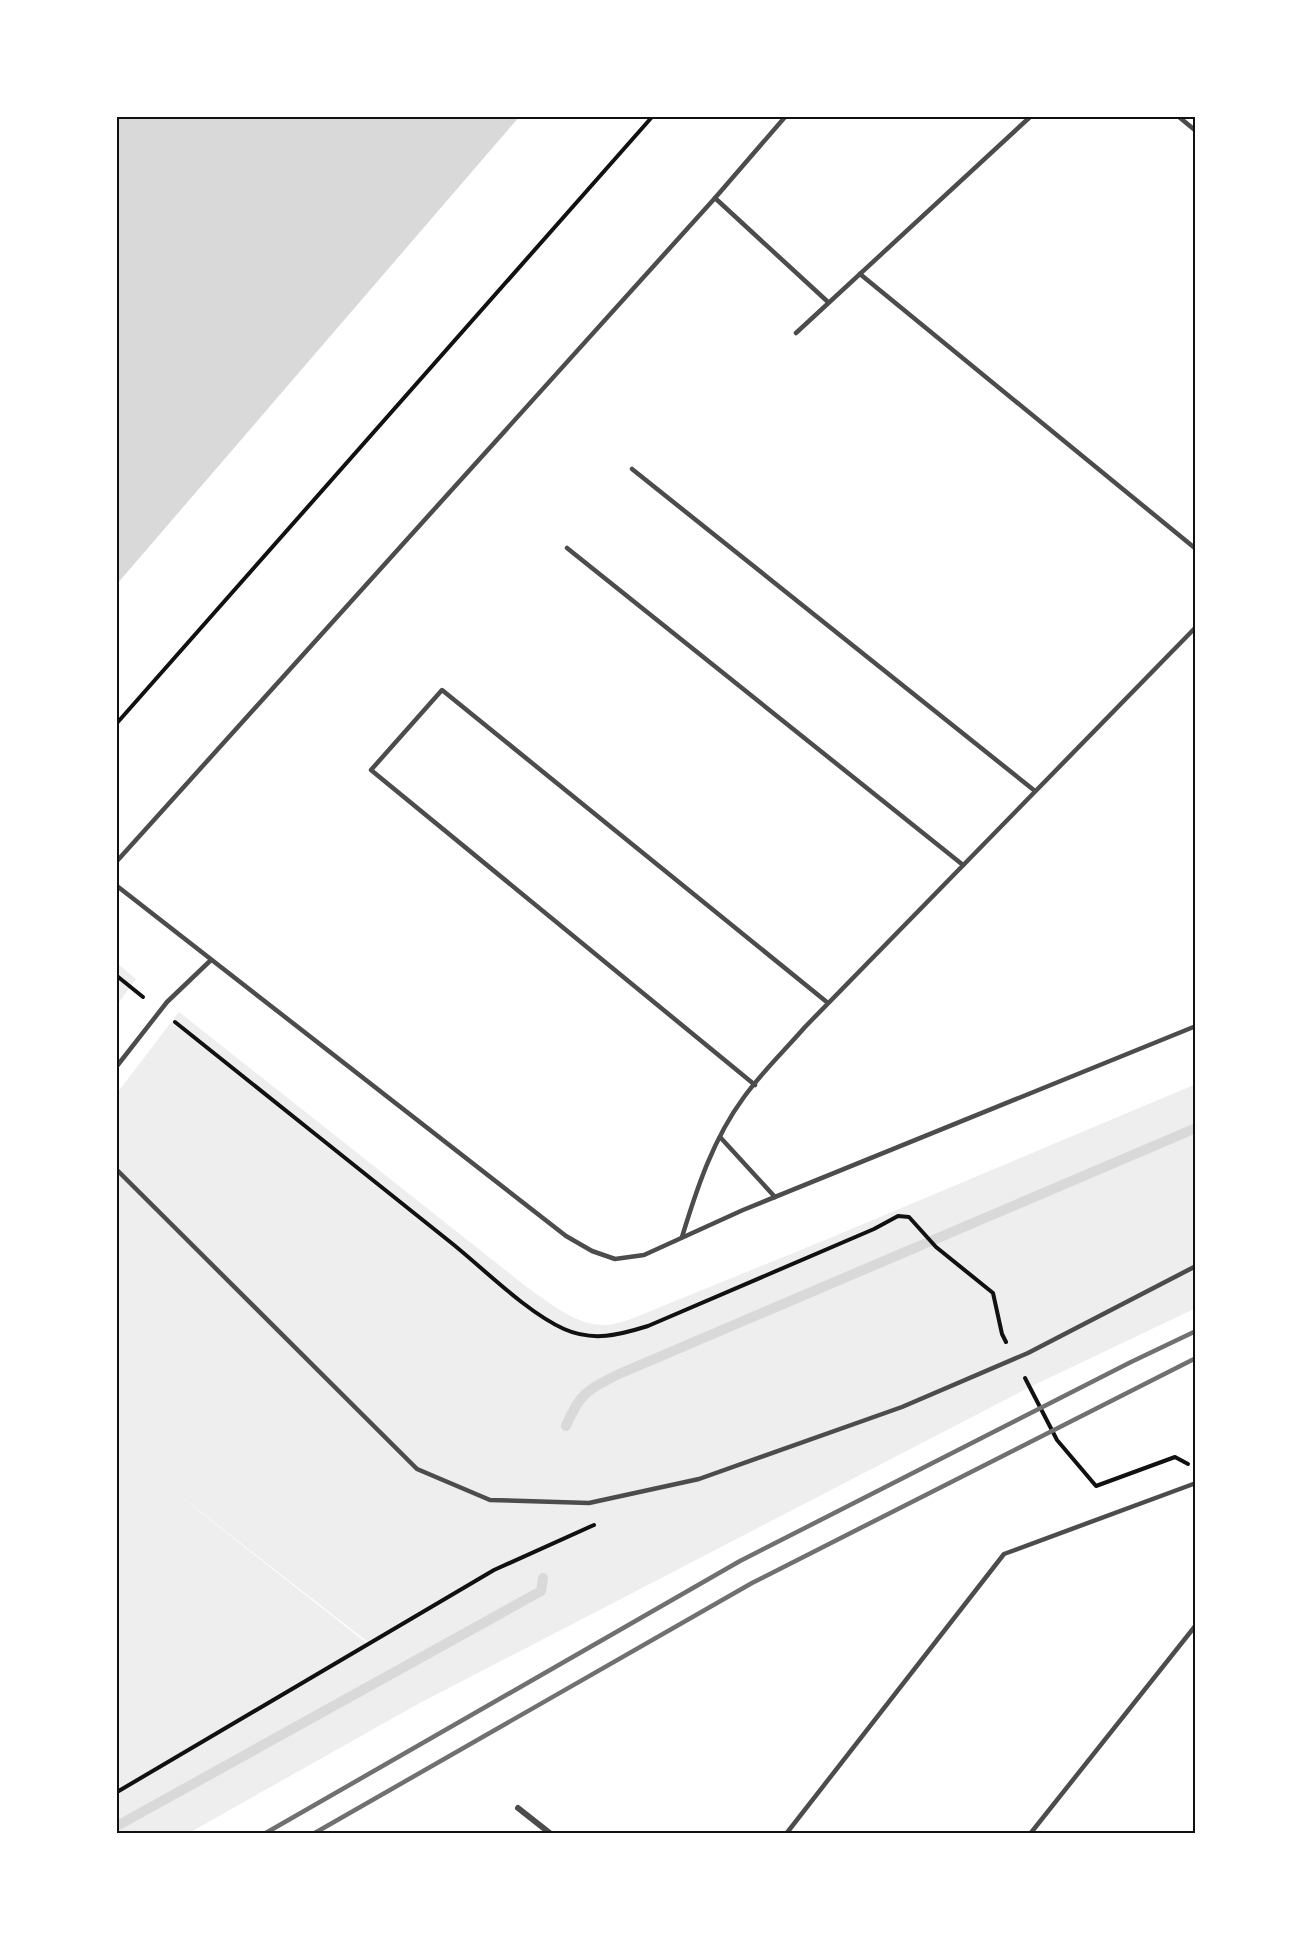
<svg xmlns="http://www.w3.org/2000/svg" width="1313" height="1951" viewBox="0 0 1313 1951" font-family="'Titillium Web',sans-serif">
<rect width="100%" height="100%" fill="#fff"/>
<g fill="#eee" fill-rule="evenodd">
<polygon points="117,963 136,979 117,1005"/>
<path d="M179,1012L528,1288C551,1304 578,1327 608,1325C615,1324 624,1321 631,1319L830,1238L1196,1084V1308L1030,1387L418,1704L187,1834H117V1093ZM144,1468L369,1643L368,1644Z"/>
</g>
<polygon fill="#d9d9d9" points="117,117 519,117 117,584"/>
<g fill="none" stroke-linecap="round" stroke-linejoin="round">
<g stroke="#d9d9d9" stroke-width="10">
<path d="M566,1426C580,1393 587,1390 619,1374L1196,1128"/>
<polyline points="117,1826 541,1591 543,1578"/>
</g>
<g stroke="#111" stroke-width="4">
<polyline points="117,723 652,117"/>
<polyline points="117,976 143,997"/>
<path d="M175,1022C266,1095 358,1168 449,1241C482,1267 526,1312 564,1329C593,1342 619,1335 648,1326L874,1229L898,1216L909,1217L936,1247L993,1293L1002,1334L1006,1342"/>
<polyline points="1025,1378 1057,1440 1096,1486 1175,1457 1188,1464"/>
<polyline points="117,1792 494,1570 594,1525"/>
</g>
<g stroke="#4c4c4c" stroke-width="4.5">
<polyline points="785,117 715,198 828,302"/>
<polyline points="1179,117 1196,131"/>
<polyline points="860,274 1196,549"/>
<polyline points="796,333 1030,117"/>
<polyline points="632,469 1035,791"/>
<polyline points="567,548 963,865"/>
<polyline points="117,861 715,198"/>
<polyline points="117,886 566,1236 592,1251 615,1259 644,1255 743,1210 1196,1026"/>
<polyline points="117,1066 167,1002 211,960"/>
<polyline points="755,1085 371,770 442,690 828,1003"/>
<polyline points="720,1137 775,1197"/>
<polyline points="117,1170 417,1469 490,1500 589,1503 699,1479 902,1407 1028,1353 1196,1266"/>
<path d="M682,1237C697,1188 713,1139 744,1097C762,1072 785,1050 805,1027L1196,627"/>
<polyline points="786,1834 1004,1554 1196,1483"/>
<polyline points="1030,1834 1196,1625"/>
</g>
<polyline stroke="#4c4c4c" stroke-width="6" points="518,1808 551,1834"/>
<g stroke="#707070" stroke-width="4.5">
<polyline points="264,1834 740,1561 1131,1362 1196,1331"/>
<polyline points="313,1834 752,1583 1196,1358"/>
</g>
</g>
<rect width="1313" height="1951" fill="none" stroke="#ffffff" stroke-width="237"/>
<rect x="118" y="118" width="1076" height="1714" fill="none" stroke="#111" stroke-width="2"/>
</svg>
